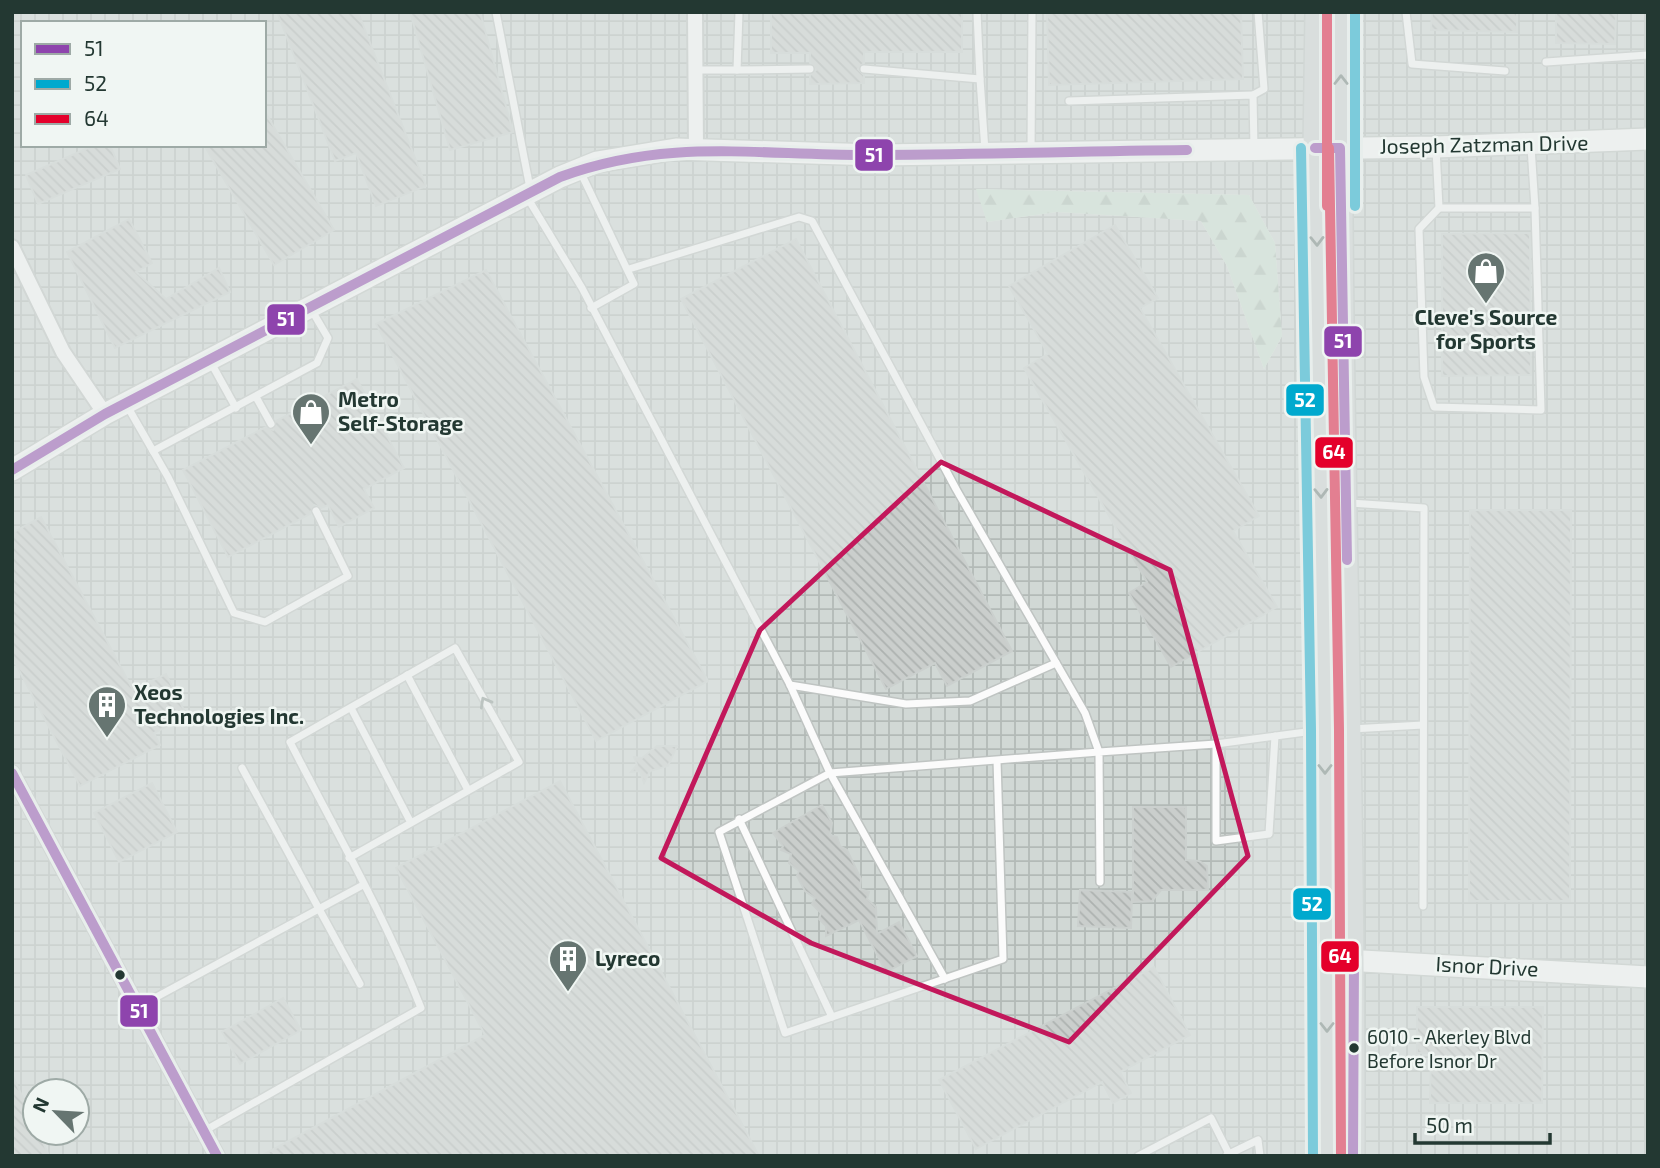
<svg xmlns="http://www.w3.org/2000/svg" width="1660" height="1168" viewBox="0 0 1660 1168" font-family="'Exo 2',sans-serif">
<defs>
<pattern id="industrial-grid" width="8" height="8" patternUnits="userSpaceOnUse" patternTransform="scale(1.75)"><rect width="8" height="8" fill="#d1d8d5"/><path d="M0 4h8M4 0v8" fill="none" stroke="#b3bab7"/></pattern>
<pattern id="forest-firs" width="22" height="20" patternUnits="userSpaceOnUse" patternTransform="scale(1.75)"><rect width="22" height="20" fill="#cddfd2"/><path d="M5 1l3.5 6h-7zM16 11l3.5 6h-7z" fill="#b0c0b5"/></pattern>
<pattern id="building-back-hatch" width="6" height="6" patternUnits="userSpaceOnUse" patternTransform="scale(1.75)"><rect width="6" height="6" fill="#cacecc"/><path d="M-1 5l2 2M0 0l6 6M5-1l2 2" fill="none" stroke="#adb2b0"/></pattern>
</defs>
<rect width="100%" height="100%" fill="#e2e7e5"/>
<path fill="url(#industrial-grid)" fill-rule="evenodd" d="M12,12H1648V1156H12ZM23,23H264V145H23ZM977,189L1249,195L1275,243L1282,336L1264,369L1227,266L1201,221L1057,212L987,222ZM35,1091H77V1133H35Z"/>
<polygon fill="url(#forest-firs)" points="976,189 1249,195 1275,243 1282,336 1264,369 1227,266 1201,221 1057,212 987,222"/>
<g fill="url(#building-back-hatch)" stroke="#cbd0ce" stroke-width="2">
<polygon points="277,12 358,12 426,186 376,206 356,153 335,161"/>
<polygon points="410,12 480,12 513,132 450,150"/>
<polygon points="771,12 962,12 962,52 864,52 864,63 858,69 864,75 864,83 810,84 810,75 816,70 810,63 810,53 771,53"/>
<polygon points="1047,12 1241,12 1243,79 1049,85"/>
<polygon points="1432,12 1517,12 1517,32 1431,30"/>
<polygon points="1556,12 1616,12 1615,44 1556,43"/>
<polygon points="264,110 334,230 274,265 204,145 264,145"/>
<polygon points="95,145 110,145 120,169 38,204 26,175"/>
<polygon points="129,219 152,263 136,272 166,299 219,268 230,292 115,348 67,252"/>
<polygon points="1115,225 1158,298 1140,308 1259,516 1233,531 1277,607 1171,667 1129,593 1147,582 1024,368 1048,354 1009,286"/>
<polygon points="1530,233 1531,375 1442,376 1442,234"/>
<polygon points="796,239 1012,651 947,686 935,663 886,689 681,299"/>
<polygon points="486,270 708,681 596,741 376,324"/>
<polygon points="357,379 404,468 364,489 374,508 339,527 328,505 321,508 314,505 310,514 228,557 183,470 266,427 273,430 276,421"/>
<polygon points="1470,510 1571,510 1570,901 1469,901"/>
<polygon points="41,517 133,690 166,674 187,716 154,733 160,745 80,786 12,657 12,533"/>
<polygon points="657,746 677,746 668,766 650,771 644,783 640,771 631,772 637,765 634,757 642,758"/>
<polygon points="560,781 759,1156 261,1156 485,1035 396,868"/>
<polygon points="152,783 177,832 119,862 94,813"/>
<polygon points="822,805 832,823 830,835 837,837 840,846 847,850 861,879 860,889 869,892 867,899 876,907 877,934 899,922 917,956 886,972 859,920 826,936 826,926 819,919 821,913 812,904 815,898 805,891 797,876 799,871 789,863 791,854 781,850 783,846 773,833"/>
<polygon points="1133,807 1186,807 1186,860 1199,861 1207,866 1208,890 1161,890 1152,901 1133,902"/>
<polygon points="1080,890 1132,892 1131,928 1078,926"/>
<polygon points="1154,967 1190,1035 1120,1072 1131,1093 1113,1103 1102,1082 976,1149 939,1080"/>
<polygon points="283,998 301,1030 240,1064 222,1032"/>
<polygon points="1417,1007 1543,1007 1542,1103 1430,1103 1431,1053 1417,1053"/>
<polygon points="12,1074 35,1125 35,1133 39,1133 49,1156 12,1156"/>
</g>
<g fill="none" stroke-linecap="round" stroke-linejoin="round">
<defs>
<g id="lane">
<polyline points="496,12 529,183 527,197 582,288 790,685 830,773 945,979"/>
<polyline points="977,12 980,79"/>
<polyline points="1406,12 1412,64 1505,71"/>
<polyline points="1546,62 1648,55"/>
<polyline points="864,69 980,79 985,151"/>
<polyline points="696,70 737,70 739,12"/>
<polyline points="737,70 810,69"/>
<polyline points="1253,95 1264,89 1258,12"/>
<polyline points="1069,101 1253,95 1254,149"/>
<polyline points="1436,149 1439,208 1419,229 1424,377 1434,407 1541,410 1535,208"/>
<polyline points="1031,151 1032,12"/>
<polyline points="580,171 634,284 591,308"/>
<polyline points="1439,208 1535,208 1531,147"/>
<polyline points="629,269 799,217 812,221 956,489 1085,713 1099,752 830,773 719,832 785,1033 1003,959 997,760"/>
<polyline points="210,361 236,408"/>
<polyline points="256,397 271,424"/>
<polyline points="126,404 168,477 234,613 265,622 348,576 316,511"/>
<polyline points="153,451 317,363 328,338 311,309"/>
<polyline points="1350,503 1424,508 1423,906"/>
<polyline points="407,675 468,790"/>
<polyline points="790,685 906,704 970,701 1056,663"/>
<polyline points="351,708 410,821"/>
<polyline points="1351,729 1423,725"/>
<polyline points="1275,736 1269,834 1216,841 1216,744 1321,730"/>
<polyline points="242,768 360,984"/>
<polyline points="739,819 832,1017"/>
<polyline points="1100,882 1099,752 1216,744"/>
<polyline points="138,1007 363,885"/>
<path d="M204,1131L421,1008C385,916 335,830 290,742L455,648L519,762L349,858"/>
<polyline points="1227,1155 1258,1140 1260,1156"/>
<polyline points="1138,1156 1211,1118 1229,1154"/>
</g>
<g id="street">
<polyline points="695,12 696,150"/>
<polyline points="12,247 63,352 105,414"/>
<polyline points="12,773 217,1156"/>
</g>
<g id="secondary">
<polyline points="12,470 105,414 560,177 597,162 676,149 876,155 1436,147 1648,139"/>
<polyline points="1327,959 1648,977"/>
</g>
<g id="primary">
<polyline points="1317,12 1315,148 1325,730 1327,1156"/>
<path d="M1341,12C1338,393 1354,775 1353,1156"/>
</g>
</defs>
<use href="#lane" stroke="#bfc4c2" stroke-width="10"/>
<use href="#street" stroke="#bfc4c2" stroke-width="18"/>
<use href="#secondary" stroke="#bfc5c2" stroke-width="24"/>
<use href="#primary" stroke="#bcc3c1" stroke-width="26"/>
<use href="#lane" stroke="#fbfbfb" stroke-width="7"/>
<use href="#street" stroke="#fbfbfb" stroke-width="14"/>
<use href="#secondary" stroke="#fbfbfb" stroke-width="21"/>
<use href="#primary" stroke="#ced3d2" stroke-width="23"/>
<defs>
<g id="bus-1">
<polyline points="1315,148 1340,148 1347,560"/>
<path d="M12,470L105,414L560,177C667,138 754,155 864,155C971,155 1079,151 1187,150"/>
<polyline points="12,773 217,1156"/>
<polyline points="1353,1156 1354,959"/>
</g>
<g id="bus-2">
<polyline points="1355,12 1355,206"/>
<polyline points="1301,148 1311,730 1313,1156"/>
</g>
<g id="bus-3">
<polyline points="1327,12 1327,206"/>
<polyline points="1329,148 1339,730 1341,1156"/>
</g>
</defs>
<use href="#bus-1" stroke="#f0f6f3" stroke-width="16"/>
<use href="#bus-2" stroke="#f0f6f3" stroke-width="16"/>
<use href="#bus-3" stroke="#f0f6f3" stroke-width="16"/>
<use href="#bus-1" stroke="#8e44ad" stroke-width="10"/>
<use href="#bus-2" stroke="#00a9ce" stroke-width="10"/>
<use href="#bus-3" stroke="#e4002b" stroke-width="10"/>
</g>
<defs><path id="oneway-chevron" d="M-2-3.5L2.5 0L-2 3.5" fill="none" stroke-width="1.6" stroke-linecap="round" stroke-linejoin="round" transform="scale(1.75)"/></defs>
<g stroke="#707e7a">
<use href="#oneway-chevron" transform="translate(1341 80) rotate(-90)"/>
<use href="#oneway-chevron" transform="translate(1317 241) rotate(89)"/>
<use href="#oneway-chevron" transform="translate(1321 493) rotate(89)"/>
<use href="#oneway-chevron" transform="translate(1325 769) rotate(90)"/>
<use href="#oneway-chevron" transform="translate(1327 1027) rotate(90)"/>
</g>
<use stroke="#8f9a96" href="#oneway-chevron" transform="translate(485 702) rotate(-119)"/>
<path d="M0 0H1660V1168H0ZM941,462L1170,570L1248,856L1069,1042L811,943L661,858L760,630Z" fill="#e2e7e5" fill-opacity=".55" fill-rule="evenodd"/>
<path fill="none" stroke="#c2185b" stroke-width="5" stroke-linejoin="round" d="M941,462L1170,570L1248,856L1069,1042L811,943L661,858L760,630Z"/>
<defs>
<symbol id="shop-pin" viewBox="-11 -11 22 30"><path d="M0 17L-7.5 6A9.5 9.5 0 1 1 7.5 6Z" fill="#667571" stroke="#f0f6f3"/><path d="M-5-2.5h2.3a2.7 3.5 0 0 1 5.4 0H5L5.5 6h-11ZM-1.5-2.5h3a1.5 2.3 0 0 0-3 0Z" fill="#fff"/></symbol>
<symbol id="building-pin" viewBox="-11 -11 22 30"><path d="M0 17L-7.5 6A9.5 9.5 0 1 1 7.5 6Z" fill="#667571" stroke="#f0f6f3"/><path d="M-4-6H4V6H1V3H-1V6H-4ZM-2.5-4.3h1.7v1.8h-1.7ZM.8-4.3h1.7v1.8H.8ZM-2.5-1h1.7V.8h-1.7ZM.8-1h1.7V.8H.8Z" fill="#fff"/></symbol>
</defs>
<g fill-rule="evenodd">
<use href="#shop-pin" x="1464" y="249" width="44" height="60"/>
<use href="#shop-pin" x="289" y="390" width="44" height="60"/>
<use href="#building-pin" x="85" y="683" width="44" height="60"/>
<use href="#building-pin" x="546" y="937" width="44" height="60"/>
</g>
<g fill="#233832" stroke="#f0f6f3" stroke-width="2.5">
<circle cx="120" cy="975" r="6"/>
<circle cx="1354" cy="1048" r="6"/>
</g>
<g text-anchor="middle" stroke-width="5" stroke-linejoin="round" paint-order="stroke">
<g font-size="19" fill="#233832" stroke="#f0f6f3" text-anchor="start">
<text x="1367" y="1044">6010 - Akerley Blvd<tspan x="1367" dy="24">Before Isnor Dr</tspan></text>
</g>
<g font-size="21" fill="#233832" stroke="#f0f6f3">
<text transform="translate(1484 145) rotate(-1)" y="7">Joseph Zatzman Drive</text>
<text transform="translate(1487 967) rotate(3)" y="7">Isnor Drive</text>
</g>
<g font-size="21" font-weight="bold" fill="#233832" stroke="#f0f6f3" text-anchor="start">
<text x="1486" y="325" text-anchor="middle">Cleve's Source<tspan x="1486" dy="24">for Sports</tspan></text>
<text x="338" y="407">Metro<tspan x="338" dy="24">Self-Storage</tspan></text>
<text x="134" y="700">Xeos<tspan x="134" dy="24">Technologies Inc.</tspan></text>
<text x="595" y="966">Lyreco</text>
</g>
</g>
<g stroke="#f0f6f3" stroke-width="2.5">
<rect x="854" y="138" width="40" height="34" rx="7" fill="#8e44ad"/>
<rect x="266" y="303" width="40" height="33" rx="7" fill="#8e44ad"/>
<rect x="1323" y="325" width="40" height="33" rx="7" fill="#8e44ad"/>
<rect x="1285" y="383" width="40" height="34" rx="7" fill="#00a9ce"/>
<rect x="1314" y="436" width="40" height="33" rx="7" fill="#e4002b"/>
<rect x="1292" y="887" width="40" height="34" rx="7" fill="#00a9ce"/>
<rect x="1320" y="940" width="40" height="33" rx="7" fill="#e4002b"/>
<rect x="119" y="994" width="40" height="34" rx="7" fill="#8e44ad"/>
</g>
<g font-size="19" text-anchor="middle" font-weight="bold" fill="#fff">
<text x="874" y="162">51</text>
<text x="286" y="326">51</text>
<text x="1343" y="348">51</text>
<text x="1305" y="407">52</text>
<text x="1334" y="459">64</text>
<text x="1312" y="911">52</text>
<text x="1340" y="963">64</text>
<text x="139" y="1018">51</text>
</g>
<rect width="1660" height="1168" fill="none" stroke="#233832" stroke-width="28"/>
<rect x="21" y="21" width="245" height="126" fill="#f0f6f3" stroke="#9eaaa6" stroke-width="2"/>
<rect x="35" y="44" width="35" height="10" fill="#8e44ad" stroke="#9eaaa6" stroke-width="2"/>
<text x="84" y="56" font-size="21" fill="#233832">51</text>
<rect x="35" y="79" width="35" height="10" fill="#00a9ce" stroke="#9eaaa6" stroke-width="2"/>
<text x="84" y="91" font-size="21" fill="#233832">52</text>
<rect x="35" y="114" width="35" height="10" fill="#e4002b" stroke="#9eaaa6" stroke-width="2"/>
<text x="84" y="126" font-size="21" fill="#233832">64</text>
<g transform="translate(56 1112) rotate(295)"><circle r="33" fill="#f0f6f3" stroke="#9eaaa6" stroke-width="2"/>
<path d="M0-5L12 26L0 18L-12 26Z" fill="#667571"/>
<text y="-10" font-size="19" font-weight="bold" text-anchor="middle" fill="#233832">N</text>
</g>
<path d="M1415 1133v10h135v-10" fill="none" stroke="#233832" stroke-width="3.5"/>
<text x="1426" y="1133" font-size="21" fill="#233832" stroke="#f0f6f3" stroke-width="5" paint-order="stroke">50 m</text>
</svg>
